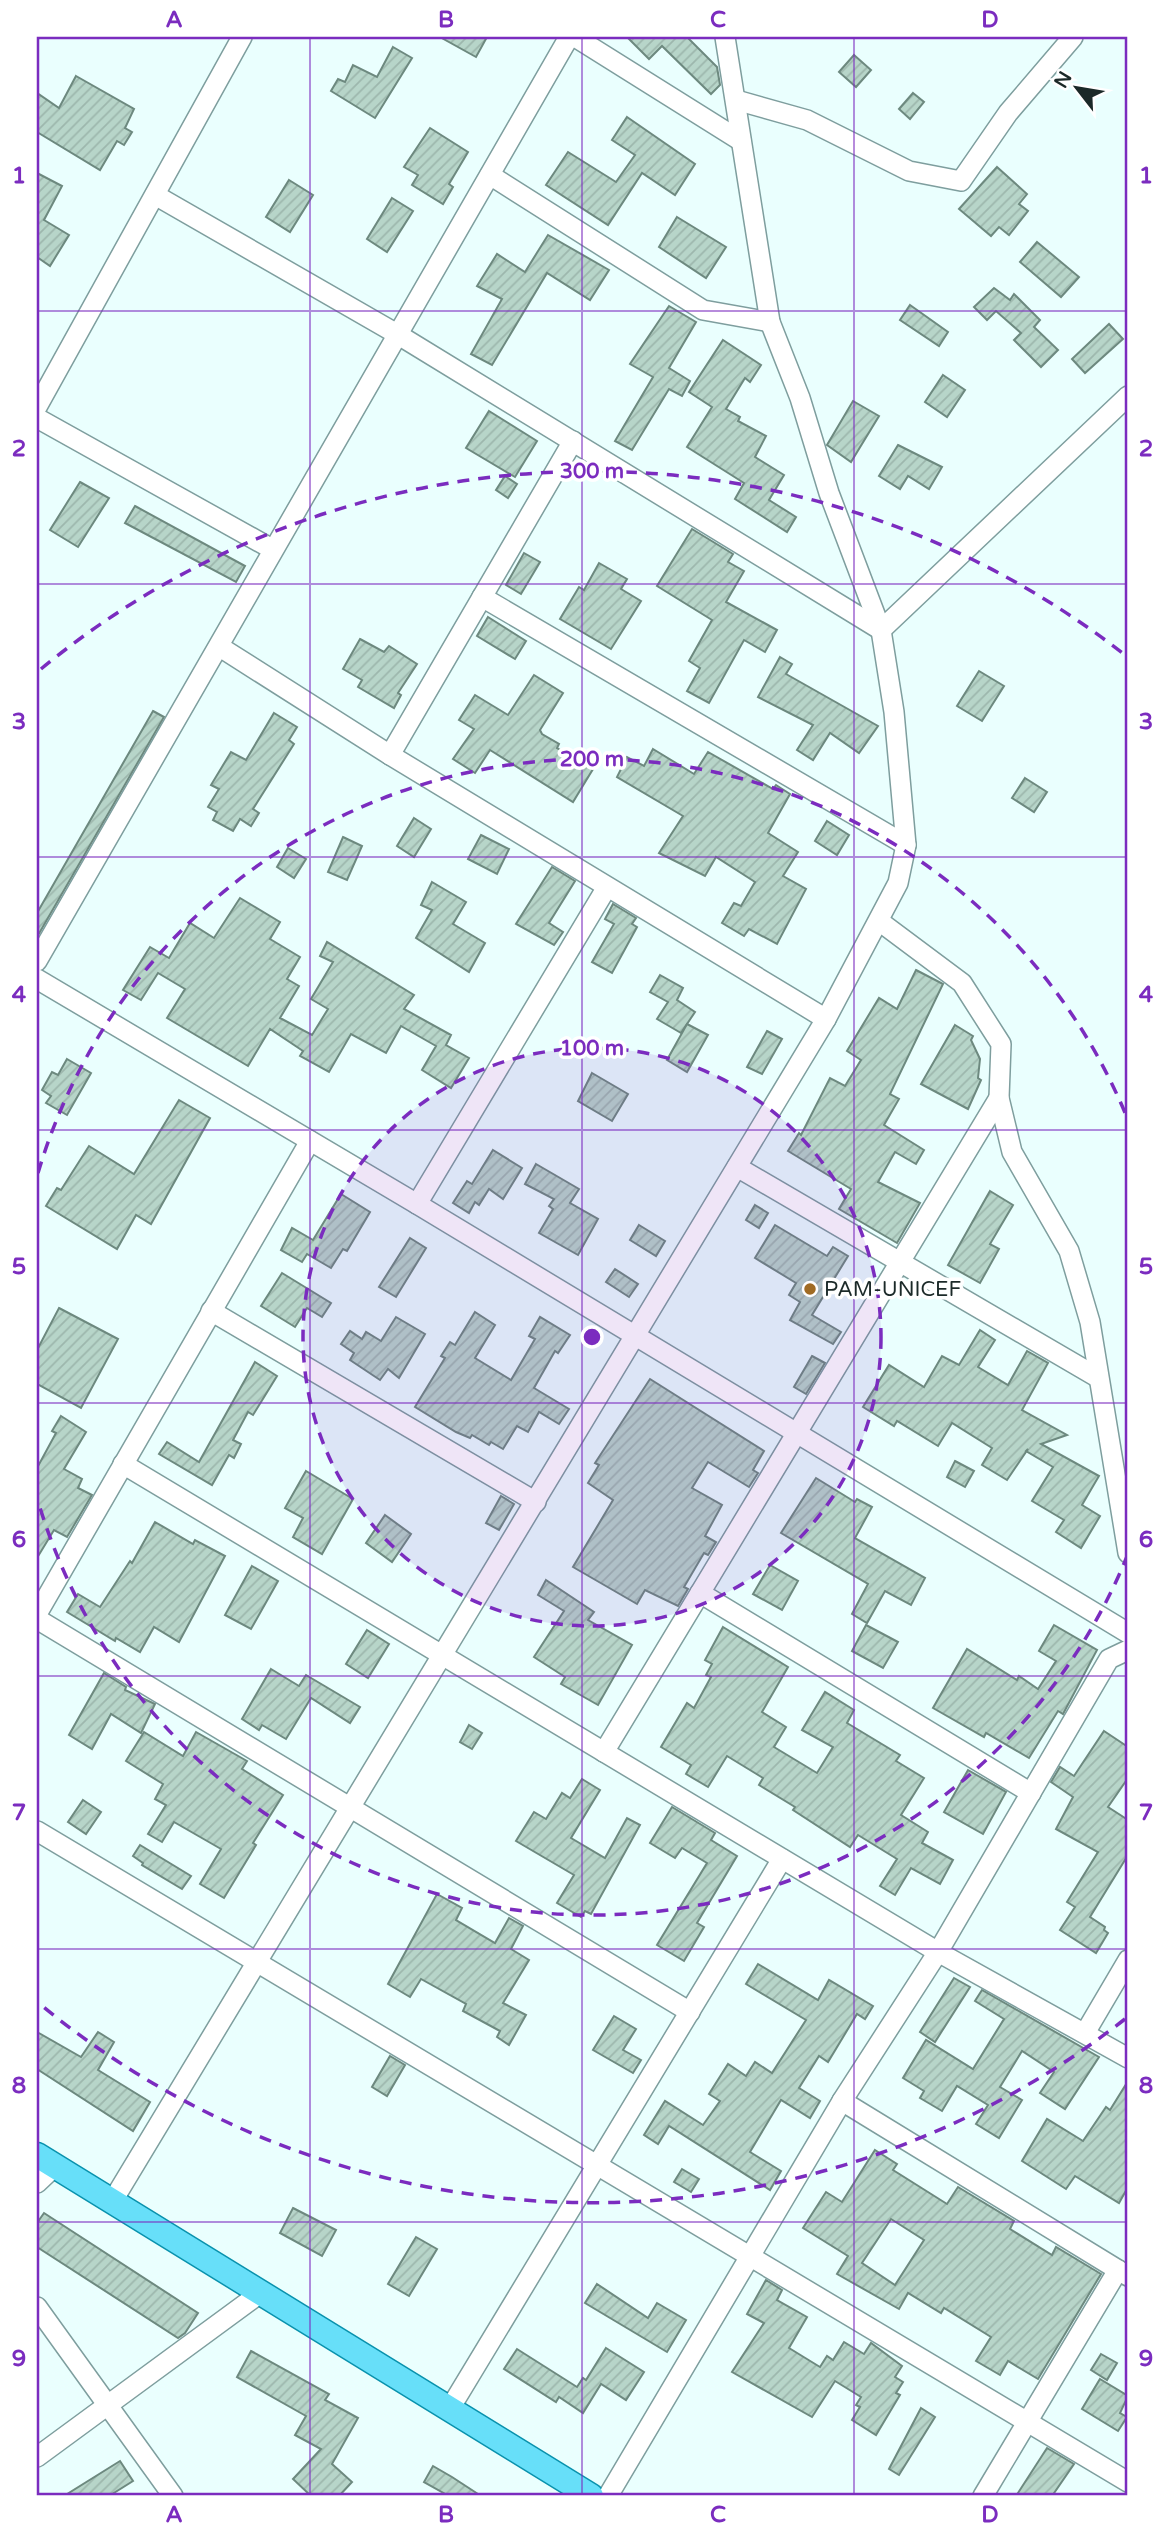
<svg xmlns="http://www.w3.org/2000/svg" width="1165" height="2533" viewBox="0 0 1165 2533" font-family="'Varela Round',sans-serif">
<defs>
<pattern id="building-hatch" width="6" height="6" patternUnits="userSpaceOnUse" patternTransform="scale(1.75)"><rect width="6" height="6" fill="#b7d5c9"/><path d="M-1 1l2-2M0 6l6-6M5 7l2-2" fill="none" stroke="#9db7ad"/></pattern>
</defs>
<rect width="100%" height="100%" fill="#eafffe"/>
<g fill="url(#building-hatch)" stroke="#6d897f" stroke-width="2" fill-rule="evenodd">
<polygon points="440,37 487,37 476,57"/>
<polygon points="627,37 687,37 717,67 720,85 711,94 662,46 649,59"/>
<polygon points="393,47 412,58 375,118 331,91 338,79 345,82 353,65 377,77"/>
<polygon points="854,55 871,70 856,87 839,72"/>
<polygon points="76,76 134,109 125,128 132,132 124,145 117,141 100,170 37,132 37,93 59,108"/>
<polygon points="913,93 924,102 910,119 899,109"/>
<polygon points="627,117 695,164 675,195 642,173 608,225 546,185 568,152 616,182 635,155 612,140"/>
<polygon points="430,128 468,152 449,184 453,187 443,204 412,185 418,175 404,167"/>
<polygon points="997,167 1027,194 1019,204 1028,211 1009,235 999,227 991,236 959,209"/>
<polygon points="37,173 62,186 44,220 69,235 50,266 37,257"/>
<polygon points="289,180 313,195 290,232 266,217"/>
<polygon points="392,198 413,211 387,252 367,239"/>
<polygon points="677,217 726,247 706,278 659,247"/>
<polygon points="548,235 609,270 590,300 547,273 492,365 471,354 502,299 477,286 497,254 525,272"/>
<polygon points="1037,242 1079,277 1061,297 1020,262"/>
<polygon points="994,288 1010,300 1014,294 1040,320 1034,327 1058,350 1041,367 1014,340 1021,333 996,311 987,320 974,307"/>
<polygon points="910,305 948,332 939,346 900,320"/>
<polygon points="669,306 696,322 669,368 690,381 682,396 669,389 632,450 615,441 653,377 630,364"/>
<polygon points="1109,324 1123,339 1085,373 1072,359"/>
<polygon points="723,340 761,365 750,382 745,378 726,409 740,417 738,421 766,436 755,457 784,475 769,500 796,517 787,532 735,499 744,483 687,447 712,407 689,392"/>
<polygon points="943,375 965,390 947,417 925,402"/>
<polygon points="853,401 879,416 851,462 827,445"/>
<polygon points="489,411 537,441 515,477 466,448"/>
<polygon points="898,445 942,467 929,489 908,476 900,489 879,476"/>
<polygon points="505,476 517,484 508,498 496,490"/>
<polygon points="80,482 109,498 78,547 50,530"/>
<polygon points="135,506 245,566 236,582 125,523"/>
<polygon points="692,529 733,554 728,562 744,571 726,602 777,630 765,652 744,640 709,703 687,691 700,668 689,661 712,620 657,586"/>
<polygon points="524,553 540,562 521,594 506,585"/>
<polygon points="599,563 627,579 621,589 641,601 611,649 560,619 579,587 584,590"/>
<polygon points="488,617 526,641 515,659 477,636"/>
<polygon points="360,639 384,652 389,646 417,664 398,693 401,695 394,708 358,687 362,680 343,669"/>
<polygon points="780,657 792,664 786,674 878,726 859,753 830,733 813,760 797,750 813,725 758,697"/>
<polygon points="979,671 1004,686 982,721 957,706"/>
<polygon points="534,675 563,693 540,730 542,734 559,744 557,748 593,769 573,802 490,750 475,773 453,759 474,729 459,720 475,695 508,715"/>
<polygon points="153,711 164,717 37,937 37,913"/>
<polygon points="274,713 297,727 289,740 294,744 253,809 259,813 251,826 240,819 233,831 213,820 217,812 208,807 219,789 211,785 231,752 246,760"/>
<polygon points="653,749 694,774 708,752 773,789 776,785 790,794 768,833 798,852 783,876 806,889 777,944 749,929 744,936 722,923 734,903 741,906 755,882 716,857 705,876 659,853 683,816 617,777 627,757 644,766"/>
<polygon points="1025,778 1047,792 1034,812 1012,798"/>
<polygon points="414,818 431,829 414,857 397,846"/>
<polygon points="827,821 849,835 837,855 815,841"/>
<polygon points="481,835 509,849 497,874 468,859"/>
<polygon points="343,837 362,846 347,880 328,872"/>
<polygon points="288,848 306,859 294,878 277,867"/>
<polygon points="552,867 575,881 549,923 563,932 554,945 516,924"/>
<polygon points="432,882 466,902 453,924 485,943 469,972 416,938 432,910 421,905"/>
<polygon points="240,898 280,922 270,939 300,957 287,979 299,986 280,1018 312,1035 328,1009 311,999 333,962 320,956 327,942 414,995 404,1009 451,1035 446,1045 469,1058 451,1088 422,1070 436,1046 401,1026 386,1053 351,1034 329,1072 300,1056 303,1051 270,1029 248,1066 167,1018 185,989 158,973 141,1000 123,990 150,947 169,958 190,923 214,938"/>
<polygon points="613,904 636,918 632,924 637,927 612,973 592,962 614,924 605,919"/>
<polygon points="916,970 943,984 890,1094 899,1099 884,1125 924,1150 916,1164 895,1152 878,1182 920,1203 897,1243 839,1209 851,1189 788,1151 799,1133 801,1135 830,1078 845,1086 861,1060 847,1051 879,998 897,1009"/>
<polygon points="660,975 683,988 677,1000 695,1012 681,1033 657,1019 668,1002 650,992"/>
<polygon points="687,1024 708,1035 687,1072 667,1060"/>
<polygon points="955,1025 973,1036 971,1040 980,1059 978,1078 981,1080 968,1109 921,1084"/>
<polygon points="767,1031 782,1039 762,1074 747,1067"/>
<polygon points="67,1059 91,1073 67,1115 46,1103 51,1096 42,1090 52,1072 58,1075"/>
<polygon points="592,1073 628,1094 612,1121 578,1101"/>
<polygon points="179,1100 210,1118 151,1224 136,1215 117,1249 46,1206 57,1188 61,1190 89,1146 134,1174"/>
<polygon points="493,1150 522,1168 503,1199 489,1189 479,1205 475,1202 469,1213 453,1203 467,1181 472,1184"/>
<polygon points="536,1164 579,1189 570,1203 598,1219 578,1255 539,1233 553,1209 549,1206 554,1199 525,1184"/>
<polygon points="990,1191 1013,1205 990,1244 999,1249 980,1283 948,1265"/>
<polygon points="341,1194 370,1212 347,1251 343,1249 331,1268 307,1254 302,1262 281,1250 292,1228 313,1240"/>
<polygon points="755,1205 768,1213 759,1228 746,1220"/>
<polygon points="639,1225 665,1241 656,1256 630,1240"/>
<polygon points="775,1225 827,1256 833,1247 848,1256 812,1315 841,1332 833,1344 790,1320 800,1302 789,1295 796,1283 755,1258"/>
<polygon points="410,1238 426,1248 396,1297 379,1287"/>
<polygon points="615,1269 638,1284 629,1297 606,1282"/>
<polygon points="282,1273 331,1303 322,1317 307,1308 295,1327 261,1306"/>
<polygon points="59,1308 118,1339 81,1408 37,1384 37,1350"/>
<polygon points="475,1312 495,1325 475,1358 511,1380 535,1339 529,1336 540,1317 570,1335 558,1353 555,1351 534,1388 569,1409 559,1424 539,1412 528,1432 517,1426 503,1449 491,1442 489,1445 472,1435 470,1438 456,1432 415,1407 445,1358 441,1356 450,1342 455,1345"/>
<polygon points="396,1317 425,1334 399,1378 388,1369 380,1380 350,1360 354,1353 341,1344 350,1331 362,1339 366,1332 381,1341"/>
<polygon points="980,1330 995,1340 978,1367 1008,1385 1027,1351 1048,1363 1022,1410 1067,1435 1041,1444 1099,1476 1082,1505 1100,1516 1081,1548 1056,1532 1064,1520 1032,1501 1053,1467 1026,1451 1028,1449 1007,1480 982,1465 992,1448 952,1423 938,1446 897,1421 894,1426 863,1407 889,1365 924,1387 942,1356 959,1365"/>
<polygon points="812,1356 825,1363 806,1394 794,1387"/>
<polygon points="255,1362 277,1376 253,1415 248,1412 233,1440 241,1444 234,1458 229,1455 212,1485 159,1454 167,1442 199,1462"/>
<polygon points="650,1379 764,1451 753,1470 758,1473 749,1487 708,1462 692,1488 722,1505 705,1536 716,1542 708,1555 704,1553 684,1587 688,1589 678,1606 645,1590 637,1604 573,1567 613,1500 588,1483 599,1465 595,1463"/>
<polygon points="61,1416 86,1432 64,1469 82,1479 78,1488 92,1495 67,1537 54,1530 37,1558 37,1468 56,1433 52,1431"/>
<polygon points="955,1461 974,1471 965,1487 947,1477"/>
<polygon points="306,1471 353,1499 322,1554 293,1537 303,1518 285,1508"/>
<polygon points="816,1478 855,1502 857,1499 872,1507 855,1538 925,1578 911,1605 885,1591 867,1623 852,1614 868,1584 781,1533"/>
<polygon points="501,1496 514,1504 499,1530 486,1523"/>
<polygon points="385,1515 411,1534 392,1562 366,1543"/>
<polygon points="155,1522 193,1544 195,1540 225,1556 179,1642 154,1627 140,1652 116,1638 115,1641 67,1612 78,1594 100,1607 130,1561 132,1563"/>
<polygon points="770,1565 798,1581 782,1610 753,1594"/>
<polygon points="252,1566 278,1581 251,1629 225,1615"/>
<polygon points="546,1580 594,1612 588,1620 632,1645 598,1705 561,1684 565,1677 534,1657 564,1611 538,1595"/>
<polygon points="866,1625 898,1642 883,1668 852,1651"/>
<polygon points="1054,1625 1097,1650 1063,1714 1058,1711 1029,1758 986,1733 984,1737 933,1708 967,1649 1017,1680 1019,1676 1038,1689 1056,1661 1039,1651"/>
<polygon points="723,1627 788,1667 762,1712 786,1727 774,1747 817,1773 833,1747 802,1730 825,1692 854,1710 847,1723 900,1755 896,1761 924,1778 901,1815 928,1832 922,1843 953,1860 940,1884 911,1868 895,1895 880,1886 897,1859 858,1835 850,1847 793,1810 795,1807 759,1785 763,1778 727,1756 708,1787 686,1774 691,1765 661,1747 687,1703 694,1708 711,1677 706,1675 712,1664 705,1660"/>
<polygon points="367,1630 389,1644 368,1678 346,1664"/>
<polygon points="271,1669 299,1686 306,1675 360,1707 350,1723 311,1698 286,1739 262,1725 259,1730 242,1719"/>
<polygon points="104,1673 126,1687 125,1690 155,1704 141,1733 111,1714 92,1749 69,1735"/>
<polygon points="469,1725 482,1733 472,1749 460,1742"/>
<polygon points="1104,1731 1128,1747 1128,1778 1108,1807 1128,1820 1128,1855 1090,1917 1105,1927 1104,1930 1108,1933 1096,1953 1060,1930 1075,1907 1067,1902 1098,1852 1056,1829 1073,1797 1051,1782 1060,1767 1074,1776"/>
<polygon points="144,1732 183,1756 196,1732 247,1761 242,1769 283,1795 253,1843 256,1845 224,1898 200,1884 221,1849 174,1822 162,1842 148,1834 166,1805 155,1799 163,1784 126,1761"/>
<polygon points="968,1770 1006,1792 983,1834 944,1812"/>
<polygon points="582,1779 600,1790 571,1838 605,1858 627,1818 640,1825 591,1914 585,1911 581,1917 557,1903 574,1875 516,1841 534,1812 546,1819 562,1793 570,1798"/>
<polygon points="83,1800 101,1812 86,1834 68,1822"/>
<polygon points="672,1807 715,1833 711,1840 737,1856 697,1923 704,1927 684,1961 657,1945 707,1863 682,1848 675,1858 650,1843"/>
<polygon points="140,1845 191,1876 182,1889 142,1865 143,1863 133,1856"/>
<polygon points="437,1894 462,1908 456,1920 495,1943 509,1918 523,1926 511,1949 529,1960 503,2003 526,2015 509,2045 497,2037 500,2031 463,2011 466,2004 421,1979 410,1997 388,1984"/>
<polygon points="758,1964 818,2000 829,1980 873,2006 865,2019 857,2014 828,2062 819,2056 799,2088 820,2101 810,2118 781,2100 750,2152 781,2171 770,2190 669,2126 658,2144 644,2135 665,2101 703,2125 720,2101 709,2094 728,2064 746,2076 755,2062 772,2073 806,2020 746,1984"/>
<polygon points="954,1978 970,1987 935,2042 920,2032"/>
<polygon points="982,1990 1099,2057 1065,2109 1040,2093 1054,2072 1022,2051 1000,2087 1022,2100 999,2138 976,2124 988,2105 957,2086 942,2111 920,2098 924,2091 903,2078 926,2040 973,2069 1004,2019 975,2001"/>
<polygon points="614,2016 636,2029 623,2050 641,2060 633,2073 593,2050"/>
<polygon points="37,2032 81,2057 98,2032 114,2042 98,2070 150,2102 133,2131 37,2069"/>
<polygon points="390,2056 405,2065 387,2096 372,2087"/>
<polygon points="1128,2081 1128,2187 1119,2203 1075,2176 1066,2189 1022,2161 1047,2119 1083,2141 1106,2107 1110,2110"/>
<path d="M875,2150L897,2164L893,2170L947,2204L958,2187L1014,2221L1010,2229L1052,2255L1056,2247L1101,2274L1038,2379L1008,2361L1000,2375L976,2361L991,2337L944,2308L941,2313L908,2293L899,2309L837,2274L848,2256L803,2228L826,2192L842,2202ZM891,2219L924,2240L895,2285L862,2263Z"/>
<polygon points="682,2169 699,2179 691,2192 674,2182"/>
<polygon points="293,2208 336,2230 322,2256 280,2233"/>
<polygon points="44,2213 198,2313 185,2333 178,2338 37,2247 37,2223"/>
<polygon points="416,2237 437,2249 409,2296 388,2284"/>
<polygon points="766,2280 782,2290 777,2300 807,2317 789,2348 820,2367 827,2356 833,2360 844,2342 864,2354 871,2343 902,2366 895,2377 903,2382 896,2393 900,2395 876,2435 852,2420 860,2407 856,2405 861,2397 835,2381 812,2417 732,2372 764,2323 747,2314"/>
<polygon points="597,2284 648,2318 657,2303 686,2320 667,2352 585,2303"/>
<polygon points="606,2348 644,2372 626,2400 601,2384 583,2413 559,2397 556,2402 504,2369 517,2349 577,2387 583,2378 586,2380"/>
<polygon points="251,2351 329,2394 325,2400 358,2418 332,2464 352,2482 339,2496 311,2496 293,2479 321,2449 295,2435 306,2416 237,2377"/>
<polygon points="1101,2354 1117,2363 1107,2380 1091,2370"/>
<polygon points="1100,2379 1128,2396 1120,2413 1127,2417 1118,2431 1082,2409"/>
<polygon points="921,2408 935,2417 899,2475 889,2469"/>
<polygon points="1047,2448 1074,2464 1052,2496 1016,2496"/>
<polygon points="120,2461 133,2481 109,2496 64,2496"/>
<polygon points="433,2466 452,2477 481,2496 449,2496 424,2482"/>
</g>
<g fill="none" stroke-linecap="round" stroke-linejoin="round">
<defs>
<g id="minor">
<polyline points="575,37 741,141"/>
<polyline points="736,100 807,120 909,171 961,181 1008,113 1073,37"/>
<polyline points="490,175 703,310 770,322"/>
<polyline points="155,195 397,334 881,630 1128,396"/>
<polyline points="37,407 242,37"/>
<polyline points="37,418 272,549"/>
<polyline points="482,597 906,845"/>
<polyline points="220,647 390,755 826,1019"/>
<polyline points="390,755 573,441"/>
<polyline points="879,921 962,983 1001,1044 999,1098 1012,1152 1069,1251 1090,1322 1128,1553"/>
<polyline points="37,961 569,37"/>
<polyline points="37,979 417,1204 1128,1633"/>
<polyline points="737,1167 1097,1377"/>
<polyline points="417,1204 607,887"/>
<polyline points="211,1311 536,1502"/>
<polyline points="123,1464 938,1952 1128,2058"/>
<polyline points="700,1593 1031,1793"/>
<polyline points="37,1614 310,1141"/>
<polyline points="37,1619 690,2012"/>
<polyline points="604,1752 999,1098"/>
<polyline points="37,1831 1128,2482"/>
<polyline points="1085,2033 1128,1960"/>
<polyline points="842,2101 1128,2276"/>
<polyline points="37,2183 55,2166"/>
<polyline points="112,2202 826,1019 898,883 906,845 894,712 881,630 829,493 800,398 770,322 725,37"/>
<polyline points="37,2307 173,2496"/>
<polyline points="449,2410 782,1859"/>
<polyline points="37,2457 259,2294"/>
<polyline points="608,2496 842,2101 938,1952 1109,1659 1128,1650"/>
<polyline points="983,2496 1118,2270"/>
</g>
<polyline id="major" points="37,2155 591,2496"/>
</defs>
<use href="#minor" stroke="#7e9e9e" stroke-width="22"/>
<use href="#major" stroke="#0a92ad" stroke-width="27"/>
<use href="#minor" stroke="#fff" stroke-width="19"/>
<use href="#major" stroke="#67dff9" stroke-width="24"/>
</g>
<path fill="none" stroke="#7b2cbf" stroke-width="2" stroke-opacity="0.55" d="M310,37V2496M582,37V2496M854,37V2496M37,311H1128M37,584H1128M37,857H1128M37,1130H1128M37,1403H1128M37,1676H1128M37,1949H1128M37,2222H1128"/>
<circle cx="592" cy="1337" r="289" fill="#7b2cbf" fill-opacity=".12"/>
<g fill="none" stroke="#7b2cbf" stroke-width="3.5" stroke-dasharray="12 9">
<circle cx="592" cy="1337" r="289"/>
<path d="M1128 1554A578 578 0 0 1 38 1501M38 1173A578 578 0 0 1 1128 1120"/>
<path d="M1125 2019A866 866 0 0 1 41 2005M41 669A866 866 0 0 1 1125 655"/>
</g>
<circle fill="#a06b24" stroke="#fff" stroke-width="2.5" cx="810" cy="1289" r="7"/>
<g text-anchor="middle" stroke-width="7" stroke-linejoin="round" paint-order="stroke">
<g font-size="21" fill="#1b2928" stroke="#fff" text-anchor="start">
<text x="824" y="1296">PAM-UNICEF</text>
</g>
</g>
<circle cx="592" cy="1337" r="10" fill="#7b2cbf" stroke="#fff" stroke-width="3.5"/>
<g font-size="21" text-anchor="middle" font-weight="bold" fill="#7b2cbf" stroke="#fff" stroke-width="7" stroke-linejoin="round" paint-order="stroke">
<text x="592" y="478">300 m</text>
<text x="592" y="766">200 m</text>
<text x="592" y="1055">100 m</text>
</g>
<rect width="1165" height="2533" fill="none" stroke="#ffffff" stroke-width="77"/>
<g transform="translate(1077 88) rotate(301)" stroke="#ffffff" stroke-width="5" paint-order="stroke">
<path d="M0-5L12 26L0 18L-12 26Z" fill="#1b2928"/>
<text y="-10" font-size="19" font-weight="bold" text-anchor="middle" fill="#1b2928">N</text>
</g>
<rect x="38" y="38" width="1088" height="2456" fill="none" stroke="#7b2cbf" stroke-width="2.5"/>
<g font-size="23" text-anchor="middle" font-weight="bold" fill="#7b2cbf">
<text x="174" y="27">A</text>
<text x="446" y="27">B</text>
<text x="718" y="27">C</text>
<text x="990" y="27">D</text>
<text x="19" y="183">1</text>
<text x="1146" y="183">1</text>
<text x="19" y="456">2</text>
<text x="1146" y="456">2</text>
<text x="19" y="729">3</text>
<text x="1146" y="729">3</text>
<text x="19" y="1002">4</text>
<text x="1146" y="1002">4</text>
<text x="19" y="1274">5</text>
<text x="1146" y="1274">5</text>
<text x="19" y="1547">6</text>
<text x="1146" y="1547">6</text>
<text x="19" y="1820">7</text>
<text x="1146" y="1820">7</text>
<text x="19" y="2093">8</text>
<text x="1146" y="2093">8</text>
<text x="19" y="2366">9</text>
<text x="1146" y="2366">9</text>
<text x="174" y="2522">A</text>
<text x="446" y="2522">B</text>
<text x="718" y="2522">C</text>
<text x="990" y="2522">D</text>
</g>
</svg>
